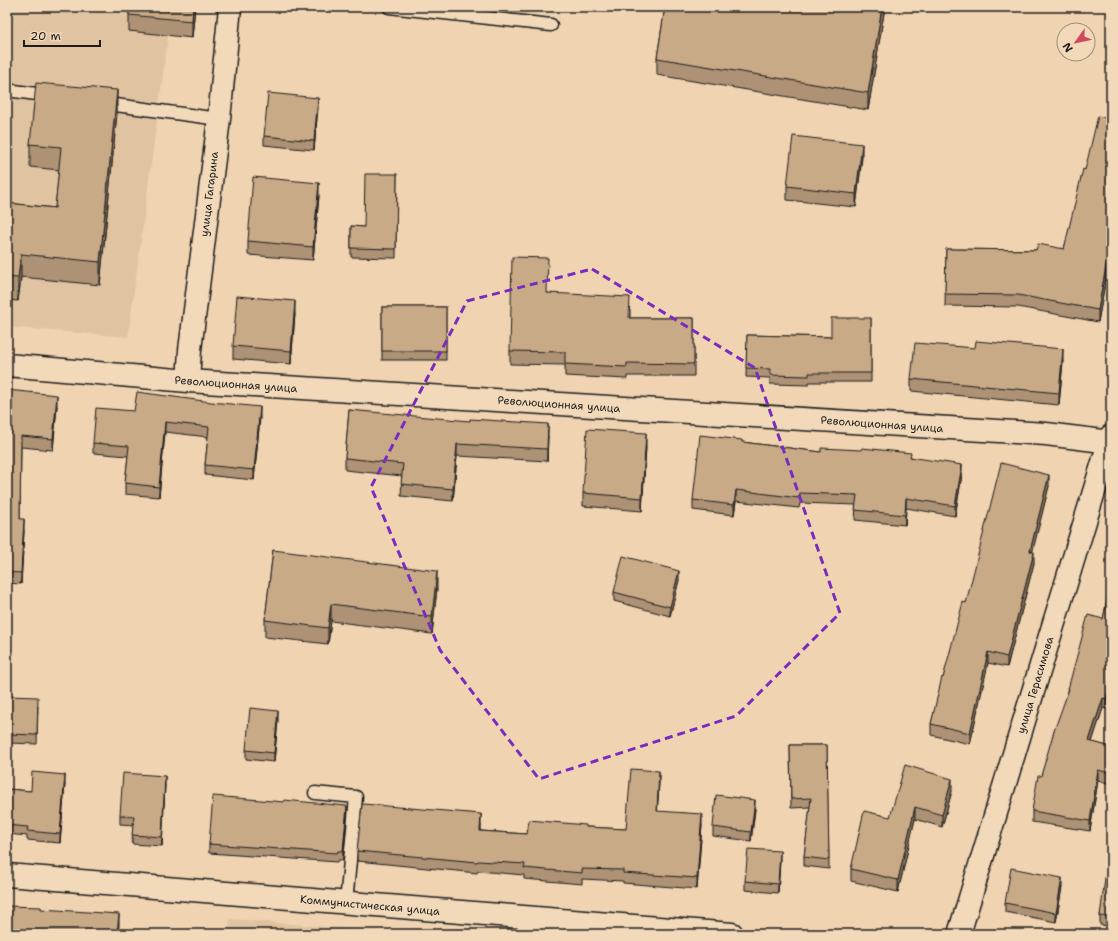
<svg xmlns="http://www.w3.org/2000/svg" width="1118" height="941" viewBox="0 0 1118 941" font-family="'Shantell Sans',sans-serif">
<rect width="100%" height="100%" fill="#f0d4b1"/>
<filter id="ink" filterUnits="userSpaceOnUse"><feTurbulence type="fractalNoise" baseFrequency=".025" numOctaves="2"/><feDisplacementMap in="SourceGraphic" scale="8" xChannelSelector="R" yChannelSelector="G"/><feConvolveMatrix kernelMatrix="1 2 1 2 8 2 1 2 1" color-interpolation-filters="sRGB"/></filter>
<g filter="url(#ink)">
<g fill="#e0c4a1">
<polygon points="7,7 172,7 128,337 7,327"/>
<polygon points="230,919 414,934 228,934"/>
</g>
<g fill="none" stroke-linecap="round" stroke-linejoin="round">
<defs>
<g id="service">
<polyline points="389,7 551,25"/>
<polyline points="7,90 51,96"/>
<polyline points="101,103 219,119"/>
<polyline points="315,793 356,797 346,903"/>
</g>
<g id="minor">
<polyline points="7,365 188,381 1046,434 1111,442"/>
<polyline points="188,381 190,350 219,119 230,7"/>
<polyline points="7,875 732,934"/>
</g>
<polyline id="primary" points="959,934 1111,436"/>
</defs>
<use href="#service" stroke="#1c1c1c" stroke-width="15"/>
<use href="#minor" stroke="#1c1c1c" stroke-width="25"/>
<use href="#primary" stroke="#1c1c1c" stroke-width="25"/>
<use href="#service" stroke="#f1d9b9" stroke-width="12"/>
<use href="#minor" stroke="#f1d9b9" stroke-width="22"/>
<use href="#primary" stroke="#f1d9b9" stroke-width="22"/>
</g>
<g fill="#ad9274" stroke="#1c1c1c">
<polygon points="129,7 195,7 192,38 129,31"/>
<polygon points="665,7 885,7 868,110 657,75 657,58"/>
<polygon points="318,107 314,150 264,145 264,136"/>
<polygon points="117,113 100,285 21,277 18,301 7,300 7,203 55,208 59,170 30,167 30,144"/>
<polygon points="1111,119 1111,255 1110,255 1098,322 1018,307 945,306 946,249 1036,250 1064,249 1085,170"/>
<polygon points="862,157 856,207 787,200 787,186"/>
<polygon points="397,174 396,258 351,257 351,226 364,227"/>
<polygon points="319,196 313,260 248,255 248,241"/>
<polygon points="547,293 630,310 630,318 694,318 694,376 627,376 627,379 565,376 565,365 510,364 510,351"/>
<rect x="382" y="307" width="64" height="53"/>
<polygon points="295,314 291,364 233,359 233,346"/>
<polygon points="871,318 871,382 809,382 809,385 770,384 770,378 746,377 747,335 831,337"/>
<polygon points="1063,361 1059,405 911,391 911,379"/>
<polygon points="7,390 57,406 53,450 21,447 20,519 24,531 21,584 7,583"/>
<polygon points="349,410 548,436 547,461 457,456 453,501 401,496 402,476 345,470 345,458"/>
<polygon points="134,411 260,417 254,480 205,475 205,465 208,437 165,432 159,497 125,494 125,483 128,456 93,453 93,443"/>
<polygon points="742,442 821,452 911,457 962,475 955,516 906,508 905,525 855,520 856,505 800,503 799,508 736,501 734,515 693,510 693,500"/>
<polygon points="646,446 642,511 583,506 583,493"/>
<polygon points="1049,486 1032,552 1034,563 1007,667 988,663 970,744 931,735 931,724 943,678 966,603"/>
<polygon points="273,550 437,588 432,634 331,621 328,644 265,637 265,620"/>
<polygon points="679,580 670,616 614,601 614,592"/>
<polygon points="1111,582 1111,691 1106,709 1103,708 1092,742 1111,747 1111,781 1110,784 1098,780 1090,831 1032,822 1032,811 1041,776 1068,693 1068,689 1103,619"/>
<polygon points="7,696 38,706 37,744 7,743"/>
<polygon points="278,720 274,762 246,759 246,750"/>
<polygon points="790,745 827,745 829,869 804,866 804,857 810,807 791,808"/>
<polygon points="659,782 657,811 702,825 697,889 623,883 623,881 582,879 582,884 524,879 524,875 478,871 477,873 357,861 357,851 481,825 481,831 527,834 586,827 626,829"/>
<polygon points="65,784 60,843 27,840 27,836 7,834 7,789 31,791"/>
<polygon points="165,785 162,846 132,844 133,825 120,824 120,815"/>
<polygon points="952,791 942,827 915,819 898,892 851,881 851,869 890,817"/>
<polygon points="755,809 751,841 713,836 713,827"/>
<polygon points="347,815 343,860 338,860 337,862 209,853 209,844"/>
<polygon points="780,860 778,893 745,890 745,881"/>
<polygon points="1111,863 1111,926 1100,925 1100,916"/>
<polygon points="1062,887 1056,922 1005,912 1005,903"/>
</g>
<g fill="#8d775e" stroke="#1c1c1c">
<polygon points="193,7 195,7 192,38 192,21"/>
<polygon points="882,7 885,7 868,110 868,93"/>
<polygon points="117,90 117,113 100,285 100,262"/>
<polygon points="318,98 318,107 314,150 314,141"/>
<polygon points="862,144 862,157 856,207 856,194"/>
<polygon points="319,183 319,196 313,260 313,247"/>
<polygon points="1110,244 1110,255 1098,322 1098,310"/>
<polygon points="21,254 21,277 18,301 18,278"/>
<polygon points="295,301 295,314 291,364 291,351"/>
<polygon points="1063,349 1063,361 1059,405 1059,393"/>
<polygon points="57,395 57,406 53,450 53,439"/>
<polygon points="260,407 260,417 254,480 254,470"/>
<polygon points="165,422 165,432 159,497 159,487"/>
<polygon points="548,424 548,436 547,461 547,449"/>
<polygon points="646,433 646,446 642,511 642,498"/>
<polygon points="457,444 457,456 453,501 453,489"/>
<polygon points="962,465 962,475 955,516 955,506"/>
<polygon points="1049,475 1049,486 1030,562 1030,551"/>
<polygon points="736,490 736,501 734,515 734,505"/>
<polygon points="906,498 906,508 905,525 905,515"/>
<polygon points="24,519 24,531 21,584 21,573"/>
<polygon points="1034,552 1034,563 1007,667 1007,657"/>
<polygon points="437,571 437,588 432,634 432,617"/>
<polygon points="679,571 679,580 670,616 670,607"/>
<polygon points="331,604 331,621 328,644 328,628"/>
<polygon points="988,652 988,663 970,744 970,733"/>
<polygon points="1111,681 1111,691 1106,709 1106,699"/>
<polygon points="1103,698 1103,708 1089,751 1089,741"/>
<polygon points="278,711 278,720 274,762 274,753"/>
<polygon points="1098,770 1098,780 1090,831 1090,821"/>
<polygon points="1111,770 1111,781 1110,784 1110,773"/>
<polygon points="659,771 659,782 657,821 657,811"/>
<polygon points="65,775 65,784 60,843 60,834"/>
<polygon points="165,776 165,785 162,846 162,837"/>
<polygon points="952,779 952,791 942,827 942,815"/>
<polygon points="755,800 755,809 751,841 751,832"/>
<polygon points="347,806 347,815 343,860 343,851"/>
<polygon points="915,807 915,819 898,892 898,880"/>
<polygon points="481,814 481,825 480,841 480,831"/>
<polygon points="702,814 702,825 697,889 697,878"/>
<polygon points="780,851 780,860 778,893 778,884"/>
<polygon points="1062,878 1062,887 1056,922 1056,913"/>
<polygon points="119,914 119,926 118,934 117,934"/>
</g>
<g fill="#c9aa87" stroke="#1c1c1c">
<polygon points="129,7 193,7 192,21 129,15"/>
<polygon points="665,7 882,7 868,93 657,58"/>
<polygon points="36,83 117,90 100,262 21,254 18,278 7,277 7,203 55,208 61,147 30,144"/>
<polygon points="268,93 318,98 314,141 264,136"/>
<polygon points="1098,116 1111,119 1111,244 1110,244 1098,310 1018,295 945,294 946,249 1036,250 1038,244 1064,249 1083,169 1085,170"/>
<polygon points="793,136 862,144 856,194 787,186"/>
<polygon points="365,174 397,174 396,249 351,248 351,226 364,227"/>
<polygon points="253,177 319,183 313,247 248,241"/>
<polygon points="512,257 548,258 547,293 630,297 629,318 694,318 694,364 627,363 627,367 565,364 565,352 510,351"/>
<polygon points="237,296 295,301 291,351 233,346"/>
<rect x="382" y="307" width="64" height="44"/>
<polygon points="831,318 871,318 871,373 809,373 809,376 770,375 770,369 746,368 747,335 831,337"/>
<polygon points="976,341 1063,349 1059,393 911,379 915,343 975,348"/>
<polygon points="7,390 57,395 53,439 21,436 20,519 24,519 21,573 7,572"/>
<polygon points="137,392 211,402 260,407 254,470 205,465 209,427 165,422 159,487 125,483 129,446 93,443 96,408 134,411"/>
<polygon points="349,410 470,421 470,419 548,424 547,449 457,444 453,489 401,484 403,464 345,458"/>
<polygon points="587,429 646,433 642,498 583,493"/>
<polygon points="700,435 742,440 742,442 821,452 821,448 861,450 862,448 911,453 910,457 962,465 955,506 906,498 905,515 855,510 857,495 800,493 799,498 736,490 734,505 693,500"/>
<polygon points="1001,463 1049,475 1030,551 1034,552 1007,657 988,652 970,733 931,724 942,677 943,678 963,602 966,603"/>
<polygon points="273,550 437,571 432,617 331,604 328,628 265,620"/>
<polygon points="623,556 679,571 670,607 614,592"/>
<polygon points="1111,582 1111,681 1106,699 1103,698 1089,741 1111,747 1111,770 1110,773 1098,770 1090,821 1032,811 1038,776 1041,776 1054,731 1069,689 1068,689 1088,615 1103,619"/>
<polygon points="7,696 38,697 37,735 7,734"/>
<polygon points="250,708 278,711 274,753 246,750"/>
<polygon points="790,745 827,745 829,860 804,857 811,798 791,799"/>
<polygon points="905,765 952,779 942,815 915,807 898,880 851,869 864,811 890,817"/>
<polygon points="631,769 659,771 657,811 702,814 697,878 623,873 623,870 582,869 582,873 524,868 525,864 478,861 477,862 357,851 362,805 363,804 481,814 480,831 527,834 529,820 586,825 586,827 626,829"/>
<polygon points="32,772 65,775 60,834 27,831 28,827 7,825 7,789 31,791"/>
<polygon points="123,773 165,776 162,837 132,835 134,816 120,815"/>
<polygon points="716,795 755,800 751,832 713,827"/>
<polygon points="213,796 284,802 284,800 347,806 343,851 338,851 337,853 209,844"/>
<polygon points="748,849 780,851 778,884 745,881"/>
<polygon points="1107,863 1111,863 1111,917 1100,916"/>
<polygon points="1011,868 1062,878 1056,913 1005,903"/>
<polygon points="7,906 41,907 41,909 119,914 117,934 7,934"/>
</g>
</g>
<path fill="none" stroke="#7b2cbf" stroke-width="3" stroke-dasharray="8 5" stroke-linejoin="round" d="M592,269L755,368L840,613L736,716L539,779L440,650L371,487L467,301Z"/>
<g text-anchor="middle" stroke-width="3" stroke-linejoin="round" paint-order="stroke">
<g font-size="11" fill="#1c1c1c" stroke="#f1d9b9">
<text transform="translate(209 194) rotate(-83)" y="4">улица Гагарина</text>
<text transform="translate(236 384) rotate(4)" y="4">Революционная улица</text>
<text transform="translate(559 404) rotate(4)" y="4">Революционная улица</text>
<text transform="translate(882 424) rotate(4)" y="4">Революционная улица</text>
<text transform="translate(1035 685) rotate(-73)" y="4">улица Герасимова</text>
<text transform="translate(370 905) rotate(5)" y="4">Коммунистическая улица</text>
</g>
</g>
<rect width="1118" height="941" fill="none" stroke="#f1d9b9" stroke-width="24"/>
<rect x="12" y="12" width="1094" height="917" fill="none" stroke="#1c1c1c" stroke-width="1.5" filter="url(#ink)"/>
<g transform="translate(1076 42) rotate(237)"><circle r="19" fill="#f1d9b9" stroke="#9c8d7a"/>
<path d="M0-3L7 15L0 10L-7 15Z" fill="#d1495b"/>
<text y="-6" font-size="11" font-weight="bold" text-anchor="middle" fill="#1c1c1c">N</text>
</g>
<path d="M24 40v6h76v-6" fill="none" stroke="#1c1c1c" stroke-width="2"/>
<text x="30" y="40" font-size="12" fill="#1c1c1c" stroke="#f1d9b9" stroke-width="3" paint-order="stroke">20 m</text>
</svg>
